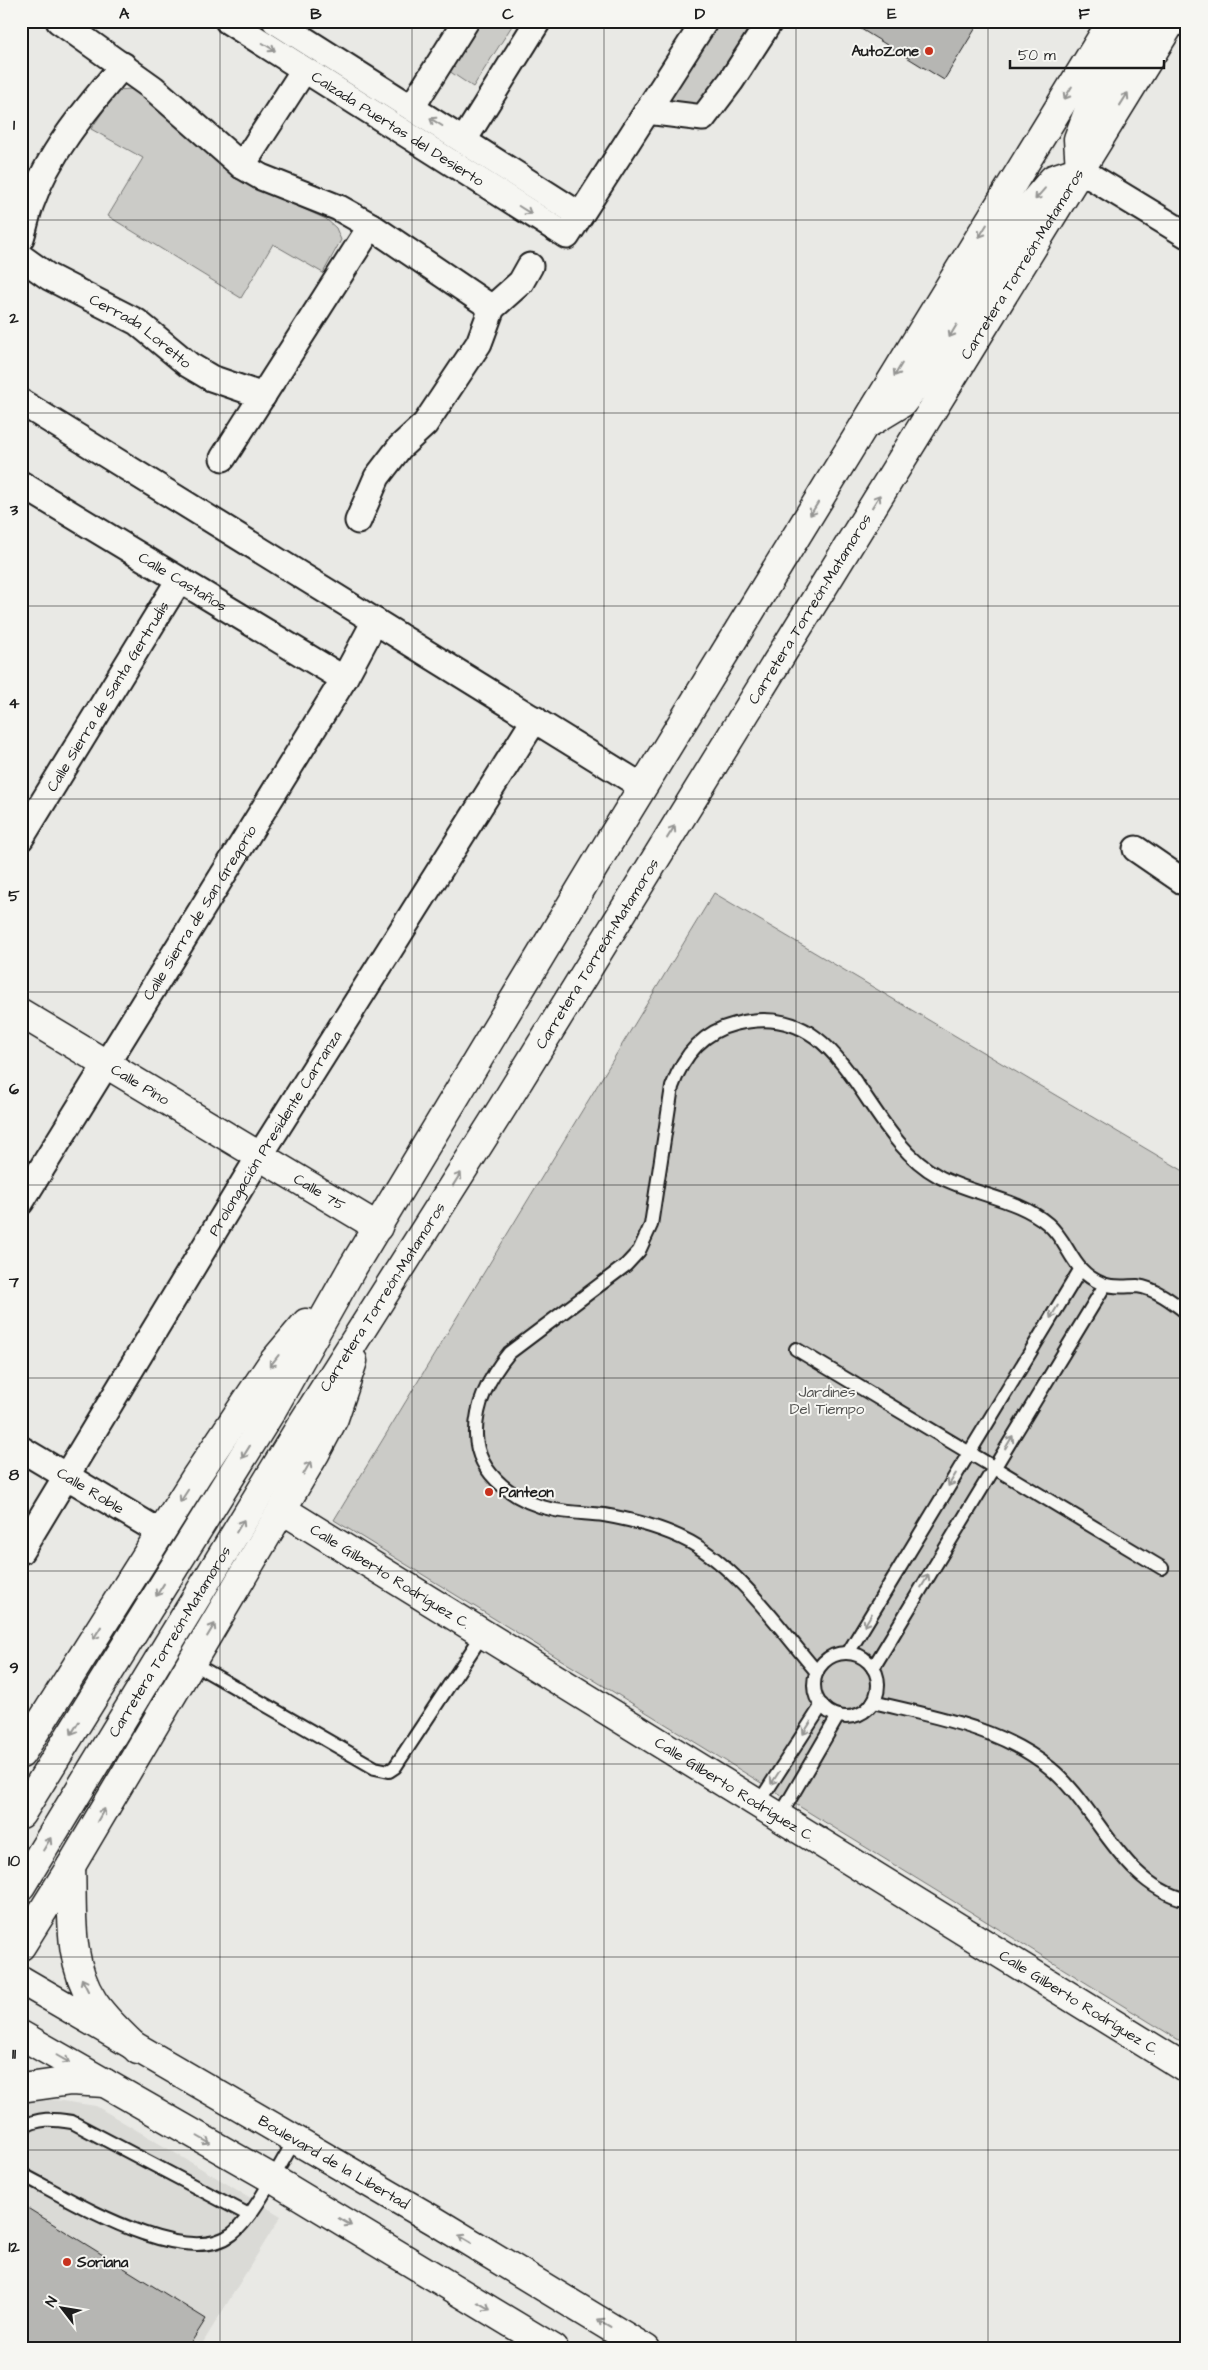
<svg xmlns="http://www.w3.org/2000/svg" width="1208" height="2370" viewBox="0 0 1208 2370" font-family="'Architects Daughter',sans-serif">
<rect width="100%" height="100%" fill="#e9e9e5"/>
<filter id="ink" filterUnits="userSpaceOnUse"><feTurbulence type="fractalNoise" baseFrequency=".02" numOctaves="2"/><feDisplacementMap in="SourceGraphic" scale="10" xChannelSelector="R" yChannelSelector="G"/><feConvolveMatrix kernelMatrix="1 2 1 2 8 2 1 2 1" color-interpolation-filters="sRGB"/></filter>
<g filter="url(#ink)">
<polygon fill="#dadad6" points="55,2100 96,2106 281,2216 199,2349 21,2349 21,2102"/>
<g fill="#cbcbc7" stroke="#747472">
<polygon points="472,21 515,21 473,87 443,67"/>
<polygon points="709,21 760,21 702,112 657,104"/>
<path d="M131,89C160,100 177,128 201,147C239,178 281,199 326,219L336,228L341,240L323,273L273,244L241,298L108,216L143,158L91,129L118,90Z"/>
<polygon points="714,893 1187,1173 1187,2045 334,1520"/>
</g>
<g fill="#b6b6b3" stroke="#1c1c1c">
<polygon points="848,21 980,21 944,80"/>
<polygon points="21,2204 206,2319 187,2349 21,2349"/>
</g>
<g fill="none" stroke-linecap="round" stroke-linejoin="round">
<defs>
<g id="lane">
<polyline points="796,1349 1162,1568"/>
<polyline points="848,1653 1080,1270"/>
<circle cx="846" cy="1685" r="32"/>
<polyline points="191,1662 375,1768 389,1771 395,1767 483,1634"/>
<polyline points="873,1668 1105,1285"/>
<path d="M817,1672C780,1629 740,1570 690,1542C664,1528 633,1520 604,1515C588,1513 571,1513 555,1510C518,1503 477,1476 476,1435C475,1404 490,1376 509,1353L626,1265L639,1251L651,1225L672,1087C683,1056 702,1032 735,1024C848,995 859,1133 938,1176C973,1195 1018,1198 1048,1224C1071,1244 1070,1271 1103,1284C1113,1288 1127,1286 1137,1286C1155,1288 1173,1302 1187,1313"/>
<path d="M873,1702C934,1717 1000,1727 1050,1768C1098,1807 1121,1885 1187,1900"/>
<polyline points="758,1804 822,1705"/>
<polyline points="780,1816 838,1716"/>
<path d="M21,2128C39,2117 53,2119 72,2122L249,2215"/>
<path d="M21,2174C67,2197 183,2271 232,2234C253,2218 280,2164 295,2140"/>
</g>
<g id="street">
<polyline points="59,21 153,88 242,166 261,177 339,208 371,226 492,308"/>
<path id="s1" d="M228,21L567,236L705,21"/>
<polyline points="275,21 580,215"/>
<polyline points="412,107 466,21"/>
<polyline points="647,111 703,118 731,81 770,21"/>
<polyline points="464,140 538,21"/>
<polyline points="242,166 304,70"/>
<polyline points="1080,170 1187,235"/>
<path d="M21,238C25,226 27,213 32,201C50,150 89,106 123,65"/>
<path id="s2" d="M21,257L49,277L137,322L189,365L211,378L263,396"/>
<polyline points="21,402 643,787"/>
<polyline points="223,458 371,226"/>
<path id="s3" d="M21,484L344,679"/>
<polyline points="358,521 377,477 400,447 425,424 479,343 492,308 521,282 530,266"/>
<path id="s4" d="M21,838L179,580"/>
<polyline points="1136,849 1187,884"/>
<path id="s5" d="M21,1202L344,679L375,621"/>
<path id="s6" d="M21,1449L160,1532"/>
<path id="s7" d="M21,1551L259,1157L535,719"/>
</g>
<g id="secondary">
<path id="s8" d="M21,1013L378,1227"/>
<path id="s9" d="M283,1510L1187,2069"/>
<path id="s10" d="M21,1980L435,2221L646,2349"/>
<polyline points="21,2035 271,2178 554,2349"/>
</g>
<g id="highway">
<polyline points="1080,169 1078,139 1090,107 1142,21"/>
<polyline points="869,423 902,403 932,365 1030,206 1053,179 1080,170"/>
<polyline points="21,1754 197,1475 272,1363 306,1323"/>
<polyline points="21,1814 272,1410 351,1270 609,842 1112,21"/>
<path d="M71,1866C73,1911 67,1961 93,2001C105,2020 122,2034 138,2050"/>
<path id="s11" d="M21,1886L300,1427L502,1108L1172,21"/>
<polyline points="21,1946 71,1866 316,1452 334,1418 353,1361"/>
<polyline points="21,2088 71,2081 105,2083"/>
</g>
</defs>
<use href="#lane" stroke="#1c1c1c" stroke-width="16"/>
<use href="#street" stroke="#1c1c1c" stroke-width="29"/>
<use href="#secondary" stroke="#1c1c1c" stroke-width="31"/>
<use href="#highway" stroke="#1c1c1c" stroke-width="31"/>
<use href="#lane" stroke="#f6f6f2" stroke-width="12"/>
<use href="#street" stroke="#f6f6f2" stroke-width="25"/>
<use href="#secondary" stroke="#f6f6f2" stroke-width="28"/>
<use href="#highway" stroke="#f6f6f2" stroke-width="28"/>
</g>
<defs><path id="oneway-shaft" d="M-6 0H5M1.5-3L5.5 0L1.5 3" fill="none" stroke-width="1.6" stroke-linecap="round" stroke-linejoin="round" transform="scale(1.25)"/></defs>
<g stroke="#949492">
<use href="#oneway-shaft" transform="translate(269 47) rotate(32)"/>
<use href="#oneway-shaft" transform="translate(1068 93) rotate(121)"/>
<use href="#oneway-shaft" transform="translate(1124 99) rotate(-58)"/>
<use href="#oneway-shaft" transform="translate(436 122) rotate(-148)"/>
<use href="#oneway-shaft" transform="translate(1040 194) rotate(131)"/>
<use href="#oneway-shaft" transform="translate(525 210) rotate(32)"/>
<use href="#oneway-shaft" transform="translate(983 231) rotate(121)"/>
<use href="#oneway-shaft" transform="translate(953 331) rotate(121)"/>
<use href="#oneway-shaft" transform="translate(898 370) rotate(121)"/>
<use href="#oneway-shaft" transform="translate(876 501) rotate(-58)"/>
<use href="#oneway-shaft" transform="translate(814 509) rotate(122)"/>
<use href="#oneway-shaft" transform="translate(671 832) rotate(-58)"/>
<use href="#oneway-shaft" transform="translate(457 1179) rotate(-58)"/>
<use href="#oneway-shaft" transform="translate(1054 1312) rotate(121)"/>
<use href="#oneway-shaft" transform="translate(274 1361) rotate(128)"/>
<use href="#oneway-shaft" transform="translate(1009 1442) rotate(-59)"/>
<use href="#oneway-shaft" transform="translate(246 1452) rotate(122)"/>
<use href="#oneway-shaft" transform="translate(307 1468) rotate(-60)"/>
<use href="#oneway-shaft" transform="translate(952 1480) rotate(121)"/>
<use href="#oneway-shaft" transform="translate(184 1496) rotate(123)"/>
<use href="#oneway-shaft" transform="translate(240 1526) rotate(-59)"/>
<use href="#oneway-shaft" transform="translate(925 1581) rotate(-59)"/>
<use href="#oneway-shaft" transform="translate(160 1590) rotate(122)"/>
<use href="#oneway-shaft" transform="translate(868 1620) rotate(121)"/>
<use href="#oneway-shaft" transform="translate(211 1630) rotate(-59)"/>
<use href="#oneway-shaft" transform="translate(97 1633) rotate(122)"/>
<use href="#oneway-shaft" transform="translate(75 1728) rotate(122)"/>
<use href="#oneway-shaft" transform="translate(807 1728) rotate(122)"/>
<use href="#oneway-shaft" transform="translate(775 1778) rotate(123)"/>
<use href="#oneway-shaft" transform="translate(101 1815) rotate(-60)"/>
<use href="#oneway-shaft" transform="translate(47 1844) rotate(-59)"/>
<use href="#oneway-shaft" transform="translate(85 1985) rotate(-117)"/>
<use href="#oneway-shaft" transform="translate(63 2059) rotate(30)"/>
<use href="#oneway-shaft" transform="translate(204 2140) rotate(30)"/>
<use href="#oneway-shaft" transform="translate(345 2222) rotate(31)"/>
<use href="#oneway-shaft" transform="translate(465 2239) rotate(-149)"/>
<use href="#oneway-shaft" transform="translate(484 2306) rotate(31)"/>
<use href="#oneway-shaft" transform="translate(604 2323) rotate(-149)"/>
</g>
</g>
<path fill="none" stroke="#1c1c1c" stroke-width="1" stroke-opacity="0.55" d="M220,21V2349M412,21V2349M604,21V2349M796,21V2349M988,21V2349M21,220H1187M21,413H1187M21,606H1187M21,799H1187M21,992H1187M21,1185H1187M21,1378H1187M21,1571H1187M21,1764H1187M21,1957H1187M21,2150H1187"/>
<g fill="#c8321e" stroke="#f6f6f2" stroke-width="2">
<circle cx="929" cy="51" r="5"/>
<circle cx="489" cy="1492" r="5"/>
<circle cx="67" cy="2262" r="5"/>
</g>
<g text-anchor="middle" stroke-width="4" stroke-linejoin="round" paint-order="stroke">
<g font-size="15" font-weight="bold" fill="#1c1c1c" stroke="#f6f6f2" text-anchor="start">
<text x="919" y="56" text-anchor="end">AutoZone</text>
<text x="499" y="1497">Panteon</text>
<text x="77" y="2267">Soriana</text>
</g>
<g font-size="15" fill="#1c1c1c" stroke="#f6f6f2">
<text dy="5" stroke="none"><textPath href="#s1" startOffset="201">Calzada Puertas del Desierto</textPath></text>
<text dy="5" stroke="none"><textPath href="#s11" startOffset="1906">Carretera Torreón-Matamoros</textPath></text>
<text dy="5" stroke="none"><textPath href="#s2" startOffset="141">Cerrada Loretto</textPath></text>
<text dy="5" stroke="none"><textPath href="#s3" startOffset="189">Calle Castaños</textPath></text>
<text dy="5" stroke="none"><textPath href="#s11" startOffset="1501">Carretera Torreón-Matamoros</textPath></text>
<text dy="5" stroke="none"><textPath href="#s4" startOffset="166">Calle Sierra de Santa Gertrudis</textPath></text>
<text dy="5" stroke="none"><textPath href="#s5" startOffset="340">Calle Sierra de San Gregorio</textPath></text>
<text dy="5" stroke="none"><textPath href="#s11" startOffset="1096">Carretera Torreón-Matamoros</textPath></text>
<text dy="5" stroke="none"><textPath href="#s8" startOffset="139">Calle Pino</textPath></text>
<text dy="5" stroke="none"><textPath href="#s7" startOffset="489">Prolongación Presidente Carranza</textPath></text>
<text dy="5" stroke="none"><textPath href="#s8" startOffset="348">Calle 75</textPath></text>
<text dy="5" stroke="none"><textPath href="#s11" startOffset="691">Carretera Torreón-Matamoros</textPath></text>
<text dy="5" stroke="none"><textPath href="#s6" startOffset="81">Calle Roble</textPath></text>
<text dy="5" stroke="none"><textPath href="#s9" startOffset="126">Calle Gilberto Rodríguez C.</textPath></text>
<text dy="5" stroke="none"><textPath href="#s11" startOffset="286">Carretera Torreón-Matamoros</textPath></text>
<text dy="5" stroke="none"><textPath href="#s9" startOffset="531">Calle Gilberto Rodríguez C.</textPath></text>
<text dy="5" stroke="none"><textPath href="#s9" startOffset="936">Calle Gilberto Rodríguez C.</textPath></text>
<text dy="5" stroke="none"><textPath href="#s10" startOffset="362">Boulevard de la Libertad</textPath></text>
</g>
<g font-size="15" fill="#51514f" stroke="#f6f6f2">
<text x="827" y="1397">Jardines<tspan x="827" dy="17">Del Tiempo</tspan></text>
</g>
</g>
<rect width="1208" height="2370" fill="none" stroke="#f6f6f2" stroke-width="55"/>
<g transform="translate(62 2308) rotate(301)" stroke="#f6f6f2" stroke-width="4" paint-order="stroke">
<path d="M0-4L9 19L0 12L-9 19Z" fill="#1c1c1c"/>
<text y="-8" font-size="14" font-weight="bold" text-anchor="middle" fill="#1c1c1c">N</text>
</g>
<path d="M1010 60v8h154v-8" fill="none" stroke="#1c1c1c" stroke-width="2.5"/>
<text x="1018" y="60" font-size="15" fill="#1c1c1c" stroke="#f6f6f2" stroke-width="4" paint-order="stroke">50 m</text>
<rect x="28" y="28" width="1152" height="2314" fill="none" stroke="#1c1c1c" stroke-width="2"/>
<g font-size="16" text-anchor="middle" font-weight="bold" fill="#1c1c1c">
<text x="124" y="19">A</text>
<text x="316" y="19">B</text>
<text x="508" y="19">C</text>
<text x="700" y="19">D</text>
<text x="892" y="19">E</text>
<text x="1084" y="19">F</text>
<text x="14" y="130">1</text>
<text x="14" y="323">2</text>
<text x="14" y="515">3</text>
<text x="14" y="708">4</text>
<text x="14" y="901">5</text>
<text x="14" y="1094">6</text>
<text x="14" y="1287">7</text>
<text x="14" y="1480">8</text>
<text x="14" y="1673">9</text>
<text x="14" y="1866">10</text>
<text x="14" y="2059">11</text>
<text x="14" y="2252">12</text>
</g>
</svg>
